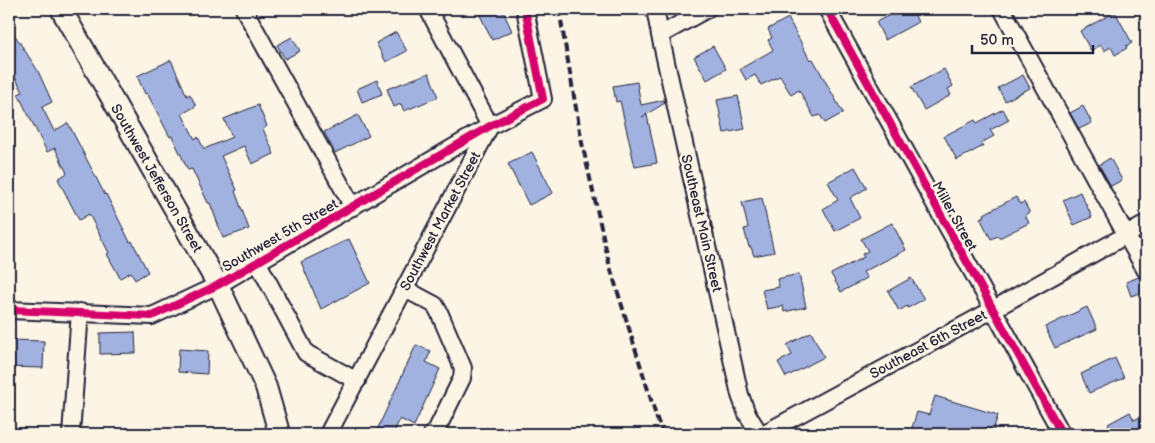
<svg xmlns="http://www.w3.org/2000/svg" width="1155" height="443" viewBox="0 0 1155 443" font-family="'Balsamiq Sans',sans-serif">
<rect width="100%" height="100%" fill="#fcf5e5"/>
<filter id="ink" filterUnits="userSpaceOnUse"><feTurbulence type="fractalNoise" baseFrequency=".02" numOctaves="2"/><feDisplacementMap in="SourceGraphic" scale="10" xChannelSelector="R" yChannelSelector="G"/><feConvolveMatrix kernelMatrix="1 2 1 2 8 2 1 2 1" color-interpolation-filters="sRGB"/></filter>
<g filter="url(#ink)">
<g fill="#a1b2e1" stroke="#22223b">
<polygon points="477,9 502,9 512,31 492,40"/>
<polygon points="901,9 912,9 918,22 885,40 876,22"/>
<polygon points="1115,12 1132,43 1126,46 1127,48 1115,55 1111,47 1104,51 1101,45 1091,51 1080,31"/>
<polygon points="788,18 810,60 813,59 843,113 825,123 820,115 814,117 799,90 791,95 780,76 761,85 755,75 746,80 740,69 773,50 768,40 772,38 768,29"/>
<polygon points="9,26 38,71 52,102 42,107 54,131 68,123 105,195 106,194 130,242 132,241 148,272 135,280 131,272 120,278 107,254 109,253 89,214 79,220 58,179 67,173 55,148 47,152 18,94 23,92 9,66"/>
<polygon points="396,32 407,51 386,62 376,43"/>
<polygon points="292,37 300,51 285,59 277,45"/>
<polygon points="713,46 726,69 707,80 694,57"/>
<polygon points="171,60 187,96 190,94 196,106 182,114 195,139 198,137 204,149 232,137 224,119 258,105 267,126 263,129 274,154 252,164 244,146 221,156 237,190 235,191 249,229 223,238 210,203 208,203 192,169 188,170 172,136 170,137 147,93 145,94 137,76"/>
<polygon points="944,69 953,86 948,89 951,95 924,110 911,87"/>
<polygon points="429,73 438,97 404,111 401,104 394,107 387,89"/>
<polygon points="1023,75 1030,88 1005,101 998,88"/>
<polygon points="377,80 382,94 362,102 357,89"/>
<polygon points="637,82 641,105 664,100 665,103 642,117 647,115 657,163 635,167 620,101 616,102 613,86"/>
<polygon points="738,96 745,129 724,133 717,100"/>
<polygon points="1083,106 1092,123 1079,129 1070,113"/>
<polygon points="1003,109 1009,120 990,130 994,136 981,143 983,146 957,160 944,136 975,120 977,123"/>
<polygon points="358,115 369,136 335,153 324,132"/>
<polygon points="532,152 553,193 529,205 508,164"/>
<polygon points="1110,158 1122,180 1111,186 1099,165"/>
<polygon points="855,167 867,188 850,198 860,218 835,231 823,209 838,200 828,182"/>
<polygon points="1080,192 1092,217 1074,225 1063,200"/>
<polygon points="1016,197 1020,204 1024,202 1030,213 1025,215 1029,223 999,238 998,236 991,239 980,218 985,216 984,214"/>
<polygon points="762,198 774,252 754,256 751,247 749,247 744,229 748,228 742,202"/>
<polygon points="892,223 906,250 863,272 867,278 841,292 831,274 864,257 862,254 868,251 861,239"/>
<polygon points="349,239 370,283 321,309 301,262"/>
<polygon points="799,274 806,307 784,312 783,306 767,309 762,290 779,287 777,279"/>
<polygon points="1139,277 1142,280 1146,291 1131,296 1126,282"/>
<polygon points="911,278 924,299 908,308 907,306 899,311 888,291"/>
<polygon points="1087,307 1097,329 1055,348 1045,327"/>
<polygon points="135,332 136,353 100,354 100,333"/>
<polygon points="811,332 824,357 786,377 778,362 792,355 787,345"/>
<polygon points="9,340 44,341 43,368 9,367"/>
<polygon points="416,345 431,351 426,362 440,369 414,426 400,419 393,434 387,434 377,430"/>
<polygon points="179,349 208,351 207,374 178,372"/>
<polygon points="1115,358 1124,378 1089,393 1081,374"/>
<polygon points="935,396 998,415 992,434 910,434 917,412 929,415"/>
<polygon points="1130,412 1134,420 1146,414 1146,434 1107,434 1112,432 1108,424"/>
</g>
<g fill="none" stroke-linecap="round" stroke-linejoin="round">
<defs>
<g id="minor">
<polyline points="244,9 353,207"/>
<polyline points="655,9 660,35 740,395 747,414 760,434"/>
<polyline points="827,9 1062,434"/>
<polyline points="1002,9 1146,271"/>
<polyline points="660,35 707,9"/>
<polyline points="258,263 306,353 357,381"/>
<polyline points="405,289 435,305 439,312 463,368 462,378 436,431 432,434"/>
<polyline points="9,310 152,316 218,285 490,126 543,99 525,9"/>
<polyline points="71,434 80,312"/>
<polyline points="328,434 490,126 428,9"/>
<polyline points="763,434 992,310 1146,224"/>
</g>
<polyline id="major" points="61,9 218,285 266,387 278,429 279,434"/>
</defs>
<use href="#minor" stroke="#22223b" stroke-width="20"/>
<use href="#major" stroke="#22223b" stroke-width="24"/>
<use href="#minor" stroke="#fcf5e5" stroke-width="16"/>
<use href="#major" stroke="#fcf5e5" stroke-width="20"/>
<polyline stroke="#22223b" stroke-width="4" stroke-dasharray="8 4" stroke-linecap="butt" points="559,9 582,143 610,267 657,419 663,434"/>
<defs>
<g id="cycleway">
<polyline points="827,9 1062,434"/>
<polyline points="9,310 152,316 218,285 490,126 543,99 525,9"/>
</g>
</defs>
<use href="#cycleway" stroke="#fcf5e5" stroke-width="11"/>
<use href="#cycleway" stroke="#d6006c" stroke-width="8"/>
</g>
</g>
<g text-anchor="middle" stroke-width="5" stroke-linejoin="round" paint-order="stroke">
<g font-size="14" fill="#22223b" stroke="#fcf5e5">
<text transform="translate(157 178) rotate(60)" y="5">Southwest Jefferson Street</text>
<text transform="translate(955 216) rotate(61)" y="5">Miller Street</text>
<text transform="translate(440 221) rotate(-62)" y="5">Southwest Market Street</text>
<text transform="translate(702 223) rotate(77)" y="5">Southeast Main Street</text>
<text transform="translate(280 235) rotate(-30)" y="5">Southwest 5th Street</text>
<text transform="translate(928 344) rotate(-28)" y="5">Southeast 6th Street</text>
</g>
</g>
<rect width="1155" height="443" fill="none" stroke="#fcf5e5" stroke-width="30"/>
<rect x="15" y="15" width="1125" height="413" fill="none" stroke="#22223b" stroke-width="2" filter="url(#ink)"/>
<path d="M972 45v8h121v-8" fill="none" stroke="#22223b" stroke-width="2.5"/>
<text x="980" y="45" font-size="15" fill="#22223b" stroke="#fcf5e5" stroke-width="4" paint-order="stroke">50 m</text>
</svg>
